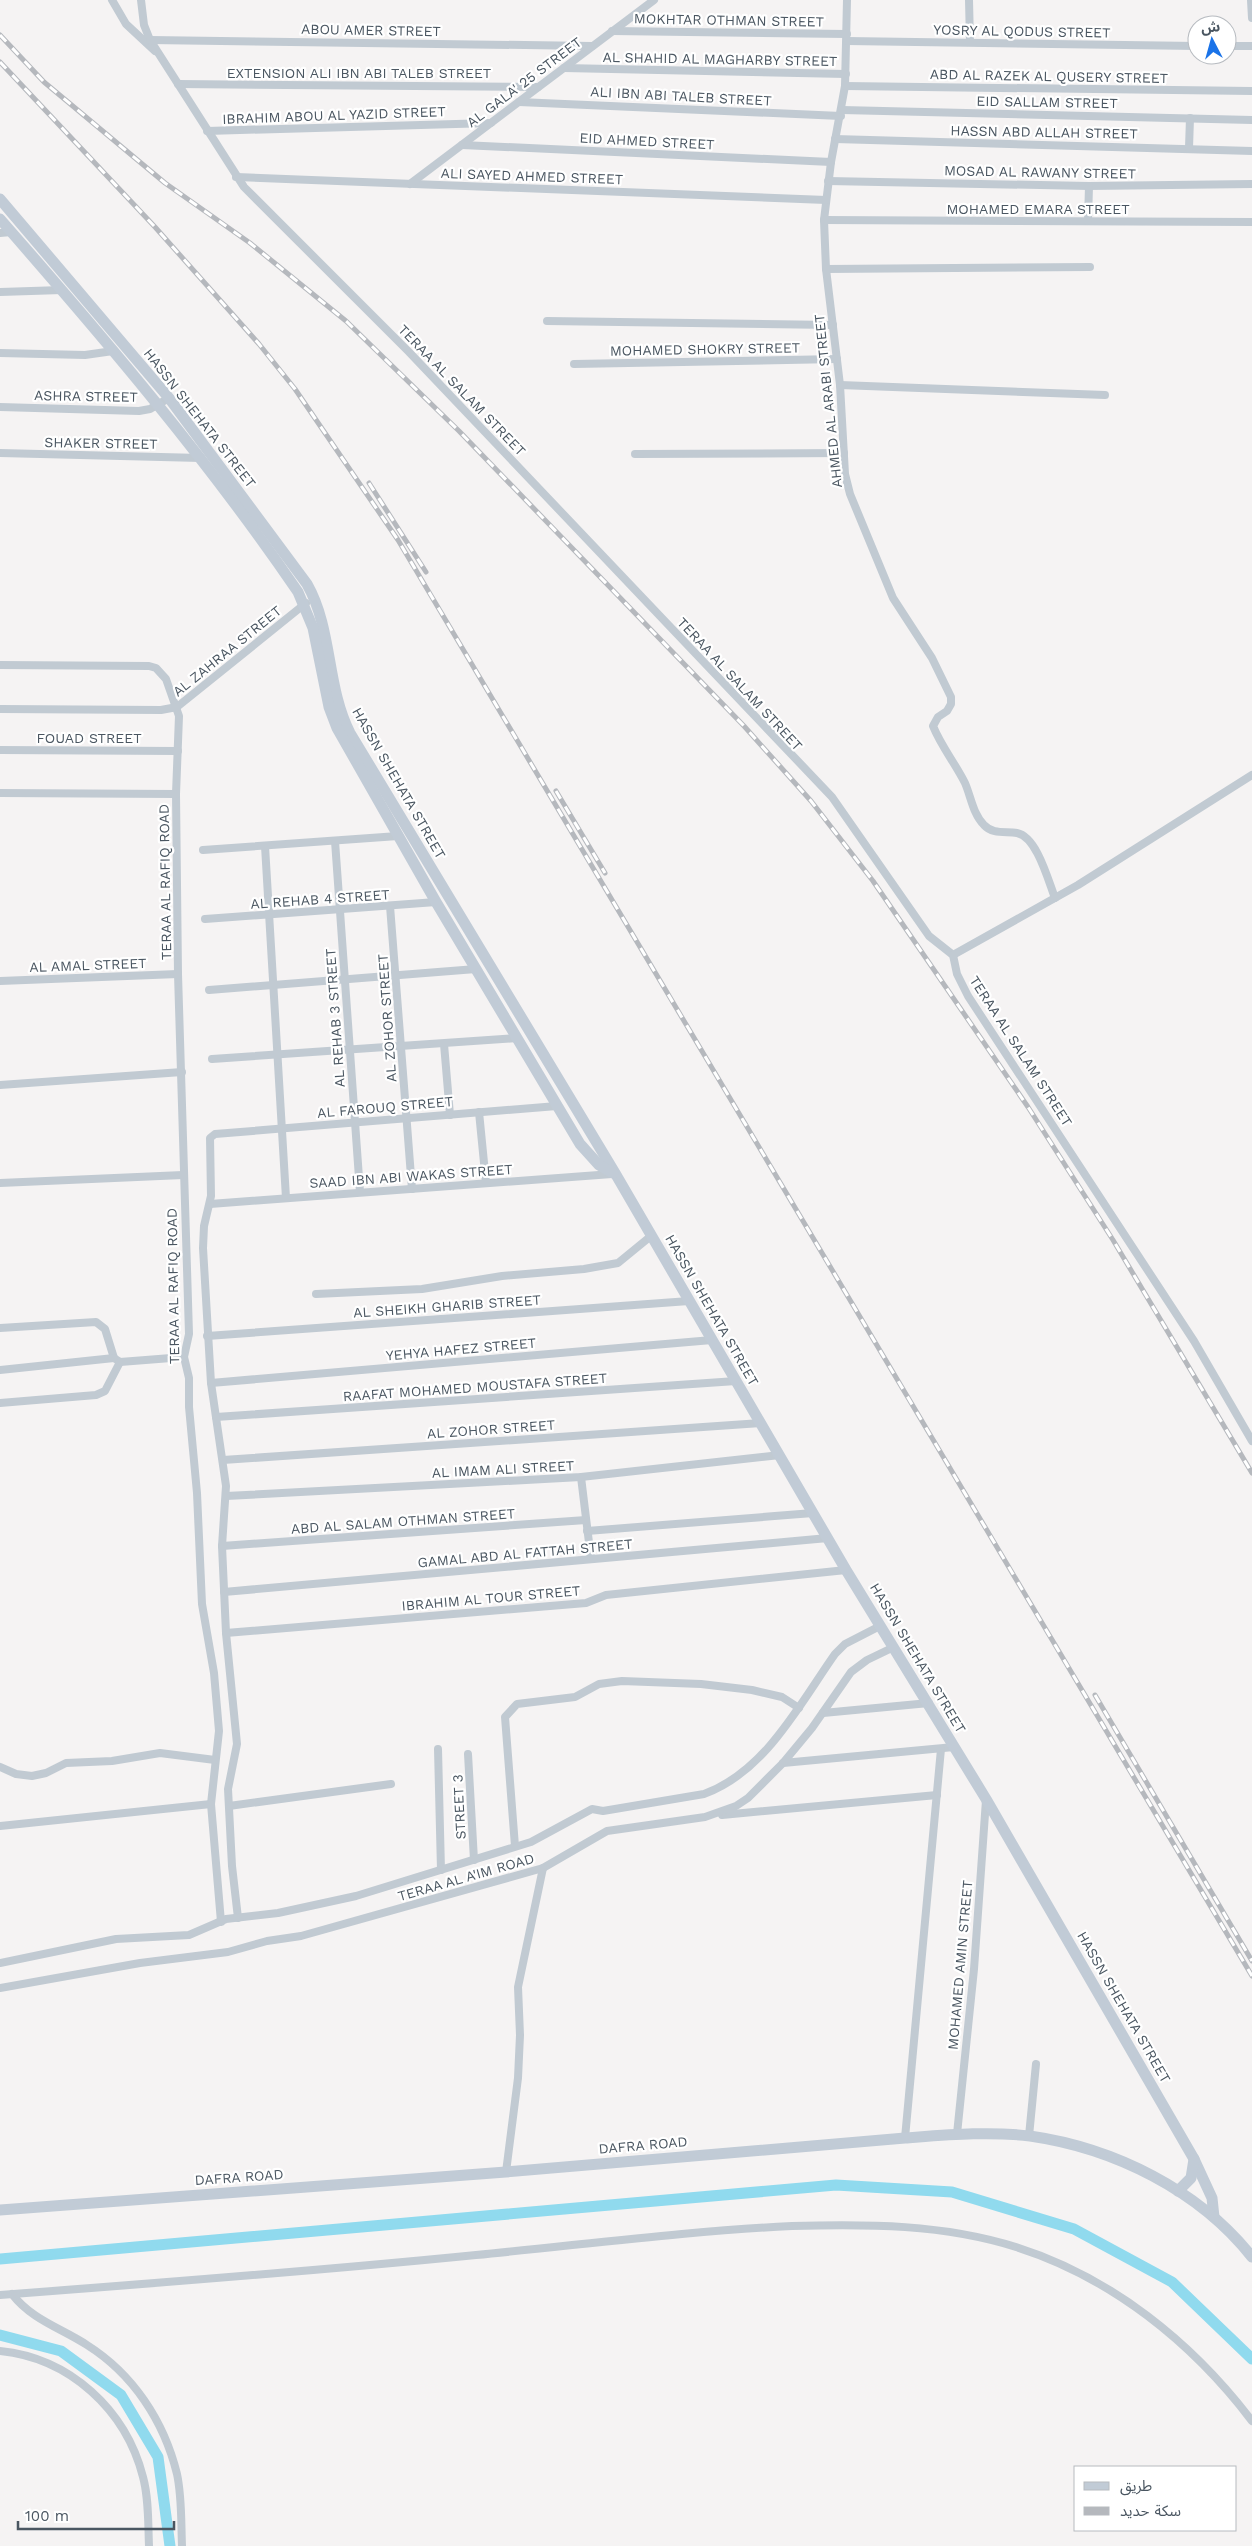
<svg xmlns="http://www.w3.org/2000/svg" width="1252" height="2546" viewBox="0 0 1252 2546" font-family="'Work Sans','Noto Sans Arabic',sans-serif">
<rect width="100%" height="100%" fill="#f5f3f3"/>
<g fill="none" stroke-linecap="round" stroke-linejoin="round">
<g stroke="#90daee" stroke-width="11">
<polyline points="0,2259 836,2185 952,2192 1074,2229 1172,2282 1252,2359"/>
<polyline points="0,2335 61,2351 121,2395 158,2457 170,2546"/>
</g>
<g stroke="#c1cad2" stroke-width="8">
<polyline points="112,0 126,24 155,51"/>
<polyline points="141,0 144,25 150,40 244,187 409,352 832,797 929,936 953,955 957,974 968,996 1194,1341 1252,1441"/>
<path d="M847,0L845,86L831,162L824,220L826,269L840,385L845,474L850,494L893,598L932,658L951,697V704L947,711L938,717L933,726C941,746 955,763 965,783C971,797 973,814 984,825C993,835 1006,831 1017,833C1037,837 1048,880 1055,898"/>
<polyline points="969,0 970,42"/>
<polyline points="1251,0 1252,18"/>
<polyline points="612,31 847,34"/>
<polyline points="150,40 592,46"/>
<polyline points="847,41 1197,46"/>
<polyline points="1227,46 1252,46"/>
<polyline points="564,68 846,74"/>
<polyline points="178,84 538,87"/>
<polyline points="845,86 1252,91"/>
<polyline points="519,102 841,116"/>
<polyline points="842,110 1252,120"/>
<polyline points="207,131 491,123"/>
<polyline points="835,139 1252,151"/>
<polyline points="462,145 831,162"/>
<polyline points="1189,148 1190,118"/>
<polyline points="236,177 826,200"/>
<polyline points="828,181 1089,186 1252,184"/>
<polyline points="410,184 654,0"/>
<polyline points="824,220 1252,222"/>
<polyline points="1088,221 1089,186"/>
<polyline points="0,233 11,232"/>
<polyline points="826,269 1090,267"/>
<polyline points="0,292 62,290"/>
<polyline points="547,321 833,325"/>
<polyline points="0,353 85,355 113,351"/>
<polyline points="574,364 837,359"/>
<polyline points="840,385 1105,395"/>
<polyline points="0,407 139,411 150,409 169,398"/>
<polyline points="0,453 201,458"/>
<polyline points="635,454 844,453"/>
<polyline points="0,665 149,666 156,668 166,679 179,716 176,794 178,974 189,1334 184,1357 189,1378 189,1407 197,1493 202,1604 214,1673 219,1731 211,1804 221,1922"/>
<polyline points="0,709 161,710 177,707 306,603"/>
<polyline points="0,750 178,751"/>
<polyline points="0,793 176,794"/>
<polyline points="335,841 360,1192"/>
<polyline points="265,846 286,1198"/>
<polyline points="203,850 398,836"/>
<polyline points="390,906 412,1189"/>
<polyline points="205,919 436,902"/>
<polyline points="953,955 1078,885 1252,775"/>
<polyline points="0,981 178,974"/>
<polyline points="209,990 476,969"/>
<polyline points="444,1044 450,1115"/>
<polyline points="212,1059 517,1038"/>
<polyline points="0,1085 182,1072"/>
<polyline points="479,1112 486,1183"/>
<polyline points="0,1183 183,1175"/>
<polyline points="210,1204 612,1174"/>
<polyline points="316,1294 422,1289 502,1276 584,1269 618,1263 651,1236"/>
<polyline points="0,1328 96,1322 105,1329 114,1358 120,1362 184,1357"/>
<polyline points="207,1336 689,1301"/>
<polyline points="0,1370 114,1358"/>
<polyline points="211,1383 712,1340"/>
<polyline points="0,1403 96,1395 105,1391 120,1362"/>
<polyline points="216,1417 736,1381"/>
<polyline points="223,1460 761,1423"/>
<polyline points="581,1477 591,1559"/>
<polyline points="226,1496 581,1477 780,1455"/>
<polyline points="587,1531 813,1513"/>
<polyline points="222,1546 586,1520"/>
<polyline points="224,1592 828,1538"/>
<polyline points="226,1633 586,1603 606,1595 846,1570"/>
<polyline points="823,1713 929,1703"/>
<polyline points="438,1749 441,1870"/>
<polyline points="468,1754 474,1860"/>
<polyline points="783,1763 954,1747"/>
<polyline points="0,1767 16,1774 32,1776 46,1773 66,1763 112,1761 160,1753 215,1760"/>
<polyline points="229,1806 391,1784"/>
<polyline points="722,1815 937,1795"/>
<polyline points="0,1826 211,1804"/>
<polyline points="515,1846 505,1717 517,1704 575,1697 599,1684 622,1681 701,1684 752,1690 782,1697 799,1708"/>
<polyline points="238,1918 232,1866 228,1789 237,1744 226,1633 222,1546 226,1486 211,1383 203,1248 204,1226 211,1196 210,1138 215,1134 557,1106"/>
<path d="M0,1963L116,1939L189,1935L226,1919L278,1913L356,1896L531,1842L592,1809L603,1811L704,1794C765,1772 799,1705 835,1654L845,1644L880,1626"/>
<polyline points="0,1988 140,1963 228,1952 267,1941 301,1936 543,1868 607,1831 705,1817 736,1806 748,1798 783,1763 812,1728 851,1672 867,1660 894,1647"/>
<polyline points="957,2134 974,1969 986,1800"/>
<polyline points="1029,2136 1036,2064"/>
<polyline points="905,2138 941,1749"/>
<polyline points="506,2172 518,2078 520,2035 518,1987 543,1868"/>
<path d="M12,2294C32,2320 61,2328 87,2345C133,2374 164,2421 177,2474C182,2497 181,2522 182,2546"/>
<path d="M0,2295C159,2283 317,2271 476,2255C581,2245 686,2231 792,2226C868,2224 943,2224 1016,2247C1111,2277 1192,2342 1252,2421"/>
<path d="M0,2351C70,2358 126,2410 143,2477C149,2499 148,2524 149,2546"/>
</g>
<g stroke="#c1cbd6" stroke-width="11">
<path d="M0,199L169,398L307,584C333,630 326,686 350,733L615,1173L846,1570L986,1799L1194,2159L1212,2198L1214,2217"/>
<path d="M0,219C105,339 208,460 298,592L313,628L329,707L337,728L436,902L580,1144L599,1165L613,1173"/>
<polyline points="1178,2191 1191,2178 1194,2159"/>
<path d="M0,2210L506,2172L905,2138C946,2135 989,2131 1030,2136C1114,2148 1199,2190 1252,2257"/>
</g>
<defs>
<g id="rail">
<polyline points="0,35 44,82 165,183 250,243 346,321 459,431 744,726 811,801 873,881 1028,1107 1113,1240 1252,1473"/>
<polyline points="0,62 155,227 259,344 295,389 398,540 1252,1976"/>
<polyline points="369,483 426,572"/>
<polyline points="556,791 605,873"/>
<polyline points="1095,1695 1252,1961"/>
</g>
</defs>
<use href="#rail" stroke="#b5b8bd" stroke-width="5"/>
<use href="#rail" stroke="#fff" stroke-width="3" stroke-dasharray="9" stroke-linecap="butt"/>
</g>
<g text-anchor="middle" stroke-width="4.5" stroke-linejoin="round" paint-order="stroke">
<g font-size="14" fill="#4a5661" stroke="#fff">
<text transform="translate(729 20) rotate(1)" y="5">MOKHTAR OTHMAN STREET</text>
<text transform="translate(371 30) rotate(1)" y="5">ABOU AMER STREET</text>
<text transform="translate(1022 31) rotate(1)" y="5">YOSRY AL QODUS STREET</text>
<text transform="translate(720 59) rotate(1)" y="5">AL SHAHID AL MAGHARBY STREET</text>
<text x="359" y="78">EXTENSION ALI IBN ABI TALEB STREET</text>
<text transform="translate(1049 76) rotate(1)" y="5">ABD AL RAZEK AL QUSERY STREET</text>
<text transform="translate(524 82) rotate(-37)" y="5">AL GALA' 25 STREET</text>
<text transform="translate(681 96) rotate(3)" y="5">ALI IBN ABI TALEB STREET</text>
<text transform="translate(1047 102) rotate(1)" y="5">EID SALLAM STREET</text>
<text transform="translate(334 115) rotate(-2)" y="5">IBRAHIM ABOU AL YAZID STREET</text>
<text transform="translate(1044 132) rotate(1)" y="5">HASSN ABD ALLAH STREET</text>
<text transform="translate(647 141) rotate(3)" y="5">EID AHMED STREET</text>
<text transform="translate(1040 172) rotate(1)" y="5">MOSAD AL RAWANY STREET</text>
<text transform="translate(532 176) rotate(2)" y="5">ALI SAYED AHMED STREET</text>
<text x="1038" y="214">MOHAMED EMARA STREET</text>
<text transform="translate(705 349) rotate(-1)" y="5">MOHAMED SHOKRY STREET</text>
<text transform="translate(462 390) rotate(46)" y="5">TERAA AL SALAM STREET</text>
<text transform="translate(86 396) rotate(1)" y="5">ASHRA STREET</text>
<text transform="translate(828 401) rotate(-96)" y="5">AHMED AL ARABI STREET</text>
<text transform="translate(200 418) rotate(52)" y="5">HASSN SHEHATA STREET</text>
<text transform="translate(101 443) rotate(1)" y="5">SHAKER STREET</text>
<text transform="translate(227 651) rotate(-39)" y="5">AL ZAHRAA STREET</text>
<text transform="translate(740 684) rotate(47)" y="5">TERAA AL SALAM STREET</text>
<text x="89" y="743">FOUAD STREET</text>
<text transform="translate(399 783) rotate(60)" y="5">HASSN SHEHATA STREET</text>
<text transform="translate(165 882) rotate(-91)" y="5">TERAA AL RAFIQ ROAD</text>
<text transform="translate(320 899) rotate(-4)" y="5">AL REHAB 4 STREET</text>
<text transform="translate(88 965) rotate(-2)" y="5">AL AMAL STREET</text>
<text transform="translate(335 1018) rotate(-94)" y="5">AL REHAB 3 STREET</text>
<text transform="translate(387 1018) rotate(-94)" y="5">AL ZOHOR STREET</text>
<text transform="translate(1021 1051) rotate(57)" y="5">TERAA AL SALAM STREET</text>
<text transform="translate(385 1107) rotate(-5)" y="5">AL FAROUQ STREET</text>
<text transform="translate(411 1176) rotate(-4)" y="5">SAAD IBN ABI WAKAS STREET</text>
<text transform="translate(173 1286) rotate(-91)" y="5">TERAA AL RAFIQ ROAD</text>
<text transform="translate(447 1306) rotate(-4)" y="5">AL SHEIKH GHARIB STREET</text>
<text transform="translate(712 1310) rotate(60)" y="5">HASSN SHEHATA STREET</text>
<text transform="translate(461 1349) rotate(-5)" y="5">YEHYA HAFEZ STREET</text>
<text transform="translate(475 1387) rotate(-4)" y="5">RAAFAT MOHAMED MOUSTAFA STREET</text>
<text transform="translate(491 1429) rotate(-4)" y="5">AL ZOHOR STREET</text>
<text transform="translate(503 1469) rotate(-3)" y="5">AL IMAM ALI STREET</text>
<text transform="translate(403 1521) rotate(-4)" y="5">ABD AL SALAM OTHMAN STREET</text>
<text transform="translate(525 1553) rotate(-5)" y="5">GAMAL ABD AL FATTAH STREET</text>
<text transform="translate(491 1598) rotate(-5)" y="5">IBRAHIM AL TOUR STREET</text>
<text transform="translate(918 1658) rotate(59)" y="5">HASSN SHEHATA STREET</text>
<text transform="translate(459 1807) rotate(-93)" y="5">STREET 3</text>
<text transform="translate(466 1877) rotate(-16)" y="5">TERAA AL A'IM ROAD</text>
<text transform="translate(960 1965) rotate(-85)" y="5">MOHAMED AMIN STREET</text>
<text transform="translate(1124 2007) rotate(60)" y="5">HASSN SHEHATA STREET</text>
<text transform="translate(643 2145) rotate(-5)" y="5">DAFRA ROAD</text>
<text transform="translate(239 2177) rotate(-4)" y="5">DAFRA ROAD</text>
</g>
</g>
<rect x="1074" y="2466" width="162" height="65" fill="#ffffff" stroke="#b7bbc0"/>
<rect x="1084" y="2482" width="25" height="8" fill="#c1cbd6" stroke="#b7bbc0"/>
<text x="1120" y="2491" font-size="15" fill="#4a5661">طريق</text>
<rect x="1084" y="2507" width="25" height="8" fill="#b5b8bd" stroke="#b7bbc0"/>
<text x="1120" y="2516" font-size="15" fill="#4a5661">سكة حديد</text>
<g transform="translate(1212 40) rotate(354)"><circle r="24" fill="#ffffff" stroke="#b7bbc0"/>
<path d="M0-4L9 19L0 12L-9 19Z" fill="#1a73e8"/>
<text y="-8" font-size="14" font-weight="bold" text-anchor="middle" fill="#4a5661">ش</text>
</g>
<path d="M18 2521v8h156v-8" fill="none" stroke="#4a5661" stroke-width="2.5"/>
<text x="25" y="2521" font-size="15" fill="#4a5661" stroke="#ffffff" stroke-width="4" paint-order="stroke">100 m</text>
</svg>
